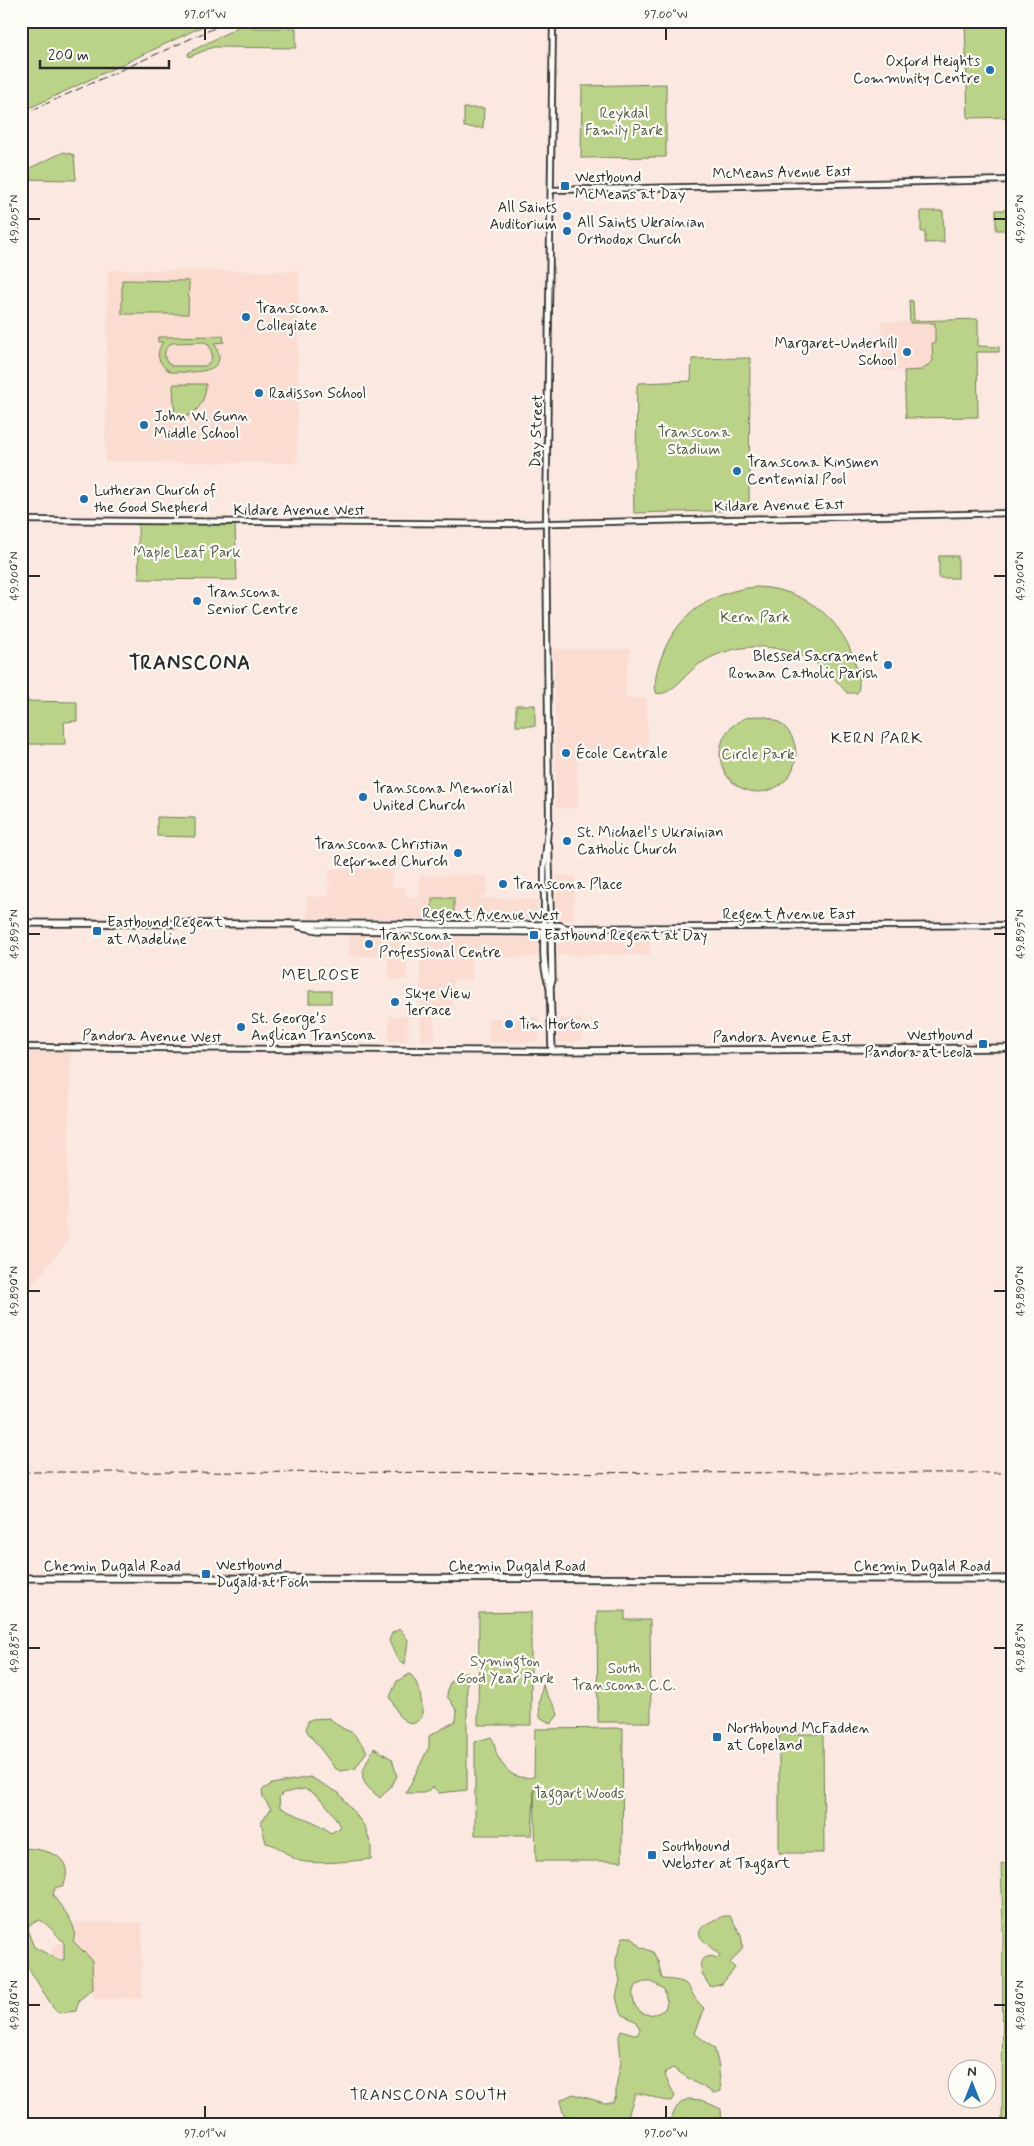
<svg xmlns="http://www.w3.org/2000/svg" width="1034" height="2146" viewBox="0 0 1034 2146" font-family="Mynerve,sans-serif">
<rect width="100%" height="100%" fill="#fbe9e1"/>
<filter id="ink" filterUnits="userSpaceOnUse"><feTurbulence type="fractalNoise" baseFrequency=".02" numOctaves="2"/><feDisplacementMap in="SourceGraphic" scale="10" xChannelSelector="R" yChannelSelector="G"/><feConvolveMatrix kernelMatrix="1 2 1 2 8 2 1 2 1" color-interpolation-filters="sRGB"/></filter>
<g filter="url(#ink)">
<g fill="#fadcd1">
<polygon points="108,270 299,271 297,463 105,462"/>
<polygon points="881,321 935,323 936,343 932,344 933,361 922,370 883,371"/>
<polygon points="554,649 631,649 626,674 625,698 647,698 648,749 577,750 578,808 556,808"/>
<polygon points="329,869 393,869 392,887 406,887 406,897 420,897 420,875 487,876 487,896 479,896 479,898 538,899 537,920 308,918 307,897 329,896"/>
<polygon points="556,876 575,876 574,920 557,920"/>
<polygon points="349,935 406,935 407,956 349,956"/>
<polygon points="650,935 650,955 557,955 559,940 563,936"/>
<polygon points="420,936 538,938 538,957 471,957 472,980 453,980 452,1014 434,1014 435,1041 421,1041"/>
<polygon points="388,958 407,958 407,980 389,980"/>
<rect x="389" y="1016" width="19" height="25"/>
<polygon points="539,1017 539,1042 488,1042 488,1018"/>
<polygon points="581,1018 581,1042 558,1042 558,1019"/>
<polygon points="21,1052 71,1052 71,1063 66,1224 70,1239 21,1298"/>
<polygon points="76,1922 142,1922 142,1998 93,1999 92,1960 76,1944 64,1961 51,1956 52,1949 57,1944 73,1941 75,1932 72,1928"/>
</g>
<g fill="#bbd389" stroke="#737f5a" fill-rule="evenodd">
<polygon points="21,21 214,21 21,112"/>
<polygon points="965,21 1013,21 1013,117 968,118"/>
<polygon points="252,23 253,28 296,28 296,48 213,47 189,57 188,53 242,25"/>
<polygon points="666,84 666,157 581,158 582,86"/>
<polygon points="464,108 484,108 483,128 464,127"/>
<polygon points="64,152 74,155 76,180 21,179 21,172"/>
<rect x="996" y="210" width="17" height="20"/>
<polygon points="921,211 943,211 944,242 925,243 925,232 921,232"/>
<polygon points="122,280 189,281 188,314 122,314"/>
<polygon points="909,300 913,301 914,321 978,319 978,346 999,347 999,352 977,352 978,417 906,418 904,371 922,370 933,361 932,343 935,343 935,323 910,323"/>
<path d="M223,336L224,342L214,343C234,376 189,372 171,372C159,365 154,354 163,342H158V337ZM205,342L208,344C213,352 214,361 205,366H172L166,361C163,353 165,347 172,343Z"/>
<polygon points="750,358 749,510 634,513 633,471 636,466 637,385 639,383 691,381 692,359"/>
<path d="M174,384H206C205,405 195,416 175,420L173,386Z"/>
<polygon points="138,524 235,525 237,580 139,579"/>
<rect x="939" y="556" width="19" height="22"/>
<path d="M756,587C804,588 845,620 856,667C858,675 861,686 857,693H847C839,684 831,673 820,666C785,642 737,640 701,663C687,671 671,698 656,693C654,681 657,667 662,656C677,614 713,591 756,587Z"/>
<polygon points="21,701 77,702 77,721 64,722 65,744 21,744"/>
<rect x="516" y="705" width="19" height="21"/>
<circle cx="758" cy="754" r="38"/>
<polygon points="157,817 195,818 195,837 157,836"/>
<polygon points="432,898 454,898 454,918 432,919"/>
<rect x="309" y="991" width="22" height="12"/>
<polygon points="599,1611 625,1611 625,1620 650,1620 651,1722 598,1722 597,1612"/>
<polygon points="531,1612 531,1725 478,1725 479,1613"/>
<path d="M400,1629L408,1640L405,1664C396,1661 393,1649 389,1641L392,1633Z"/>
<path d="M467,1671V1790L439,1793L433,1787L424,1793H406L429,1747V1736L456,1721L457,1711L447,1696C448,1680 453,1678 467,1671Z"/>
<path d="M410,1674C420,1683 423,1705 422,1717L415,1723L410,1724L399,1716L390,1697L397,1681Z"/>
<path d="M543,1684C545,1698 555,1702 558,1715L551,1724L540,1717L539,1702Z"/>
<polygon points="329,1718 342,1728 353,1733 367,1751 355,1769 340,1771 335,1768 306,1730 308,1721 312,1719"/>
<path d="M623,1728L622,1861H536L534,1788L532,1835H475V1742L491,1737C496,1743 494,1750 498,1757C507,1773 516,1780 534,1777L535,1729Z"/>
<polygon points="779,1734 823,1734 824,1853 779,1853"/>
<path d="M374,1748L392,1759L397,1776L392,1785L380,1798C356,1779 360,1775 374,1748Z"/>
<path d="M310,1777L339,1793L354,1812L365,1827L371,1845V1859C354,1861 315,1865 300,1861C287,1857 280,1845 266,1843L261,1822L271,1809L263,1797L262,1790L272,1784ZM303,1789C317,1790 337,1816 340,1828L330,1833C316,1819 297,1818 280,1807L279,1797L283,1793Z"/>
<path d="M21,1848C45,1849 75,1854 64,1885L55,1888L53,1895C61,1908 80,1925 73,1941L92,1960L93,1989L79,2000L76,2011L59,2013L54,2009L21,1956ZM40,1920C49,1925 57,1935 64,1943V1960H59L34,1947L28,1932L29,1925Z"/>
<polygon points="1001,1863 1008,1865 1010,1924 1013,1924 1013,2125 1002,2125 1003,1924"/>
<path d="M724,1916H730C736,1928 744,1934 742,1949L730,1963L735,1968L722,1984L711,1987C699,1975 693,1950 718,1958L721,1956C697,1936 687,1930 724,1916Z"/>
<path d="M623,1937H632L640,1947L653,1952L658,1961L662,1979C699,1981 682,1988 704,2008L694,2033L714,2048L718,2062L721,2091L714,2093L694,2082L673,2068L665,2072L666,2078L675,2096L672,2101C658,2102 648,2092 635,2094L628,2116L621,2123C598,2119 561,2136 561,2100L573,2094L605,2103L613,2102L616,2096V2087L621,2062L619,2037L621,2030L637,2035L640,2030L637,2022L623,2015L619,2008L616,1997L620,1980L616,1967V1959ZM644,1982H652L664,1989L667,2002L665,2009C648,2021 631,2012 633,1991L637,1985Z"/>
<path d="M688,2099L701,2100L721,2109L722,2125H670C673,2112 676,2104 688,2099Z"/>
</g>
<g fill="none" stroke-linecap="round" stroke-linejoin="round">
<defs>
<g id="minor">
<polyline points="551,190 1013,180"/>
<polyline points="21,520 513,524 1013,513"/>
<polyline points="549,845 551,925 560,925 566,928 1013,925"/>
<polyline points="544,925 544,869 549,820 546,524 553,21"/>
<polyline points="551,932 559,932 566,928"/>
<polyline points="21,1047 552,1051"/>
</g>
<g id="major">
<polyline points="21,923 551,925 552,980 550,986"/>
<path d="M544,925C544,945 542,968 550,986L552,1051L1013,1048"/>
<polyline points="299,926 318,930 547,932"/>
<polyline points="21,1578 1013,1579"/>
</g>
</defs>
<use href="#minor" stroke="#2b2b2b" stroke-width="8"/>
<use href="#major" stroke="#2b2b2b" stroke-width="9"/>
<use href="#minor" stroke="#fdfcf7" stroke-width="4.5"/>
<use href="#major" stroke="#fdfcf7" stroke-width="5.5"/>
<g stroke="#2b2b2b" stroke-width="1" stroke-dasharray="8 4" stroke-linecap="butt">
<polyline points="21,115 230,21"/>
<polyline points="21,1472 1013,1473"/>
</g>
</g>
</g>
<path fill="none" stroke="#2b2b2b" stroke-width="2" d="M205,28V40M666,28V40M28,219H40M994,219H1006M28,576H40M994,576H1006M28,934H40M994,934H1006M28,1291H40M994,1291H1006M28,1648H40M994,1648H1006M28,2005H40M994,2005H1006M205,2106V2118M666,2106V2118"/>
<g fill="#1f6fb2" stroke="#fdfcf7" stroke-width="2">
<circle cx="990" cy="70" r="5"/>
<rect x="560" y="181" width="10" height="10" rx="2.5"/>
<circle cx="567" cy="216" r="5"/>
<circle cx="567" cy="231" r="5"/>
<circle cx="246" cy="317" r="5"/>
<circle cx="907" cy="352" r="5"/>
<circle cx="259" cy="393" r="5"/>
<circle cx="144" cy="425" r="5"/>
<circle cx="737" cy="471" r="5"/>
<circle cx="84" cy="499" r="5"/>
<circle cx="197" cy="601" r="5"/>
<circle cx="888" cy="665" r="5"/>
<circle cx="566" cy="753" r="5"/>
<circle cx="363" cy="797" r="5"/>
<circle cx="567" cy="841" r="5"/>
<circle cx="458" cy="853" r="5"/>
<circle cx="503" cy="884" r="5"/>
<rect x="92" y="926" width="10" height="10" rx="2.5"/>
<rect x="529" y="930" width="10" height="10" rx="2.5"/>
<circle cx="369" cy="944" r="5"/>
<circle cx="395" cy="1002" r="5"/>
<circle cx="509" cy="1024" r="5"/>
<circle cx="241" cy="1027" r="5"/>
<rect x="978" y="1039" width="10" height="10" rx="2.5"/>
<rect x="201" y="1569" width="10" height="10" rx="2.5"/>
<rect x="712" y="1732" width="10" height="10" rx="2.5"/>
<rect x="647" y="1850" width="10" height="10" rx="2.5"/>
</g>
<g text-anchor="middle" stroke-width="4.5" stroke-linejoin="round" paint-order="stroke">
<g font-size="15" fill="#2b2b2b" stroke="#fdfcf7" text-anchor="start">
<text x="980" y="66" text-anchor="end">Oxford Heights<tspan x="980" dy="17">Community Centre</tspan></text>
<text x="575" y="182">Westbound<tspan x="575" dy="17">McMeans at Day</tspan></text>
<text x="557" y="212" text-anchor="end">All Saints<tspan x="557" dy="17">Auditorium</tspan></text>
<text x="577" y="227">All Saints Ukrainian<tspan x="577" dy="17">Orthodox Church</tspan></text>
<text x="256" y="313">Transcona<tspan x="256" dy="17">Collegiate</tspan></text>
<text x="897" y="348" text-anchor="end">Margaret-Underhill<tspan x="897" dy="17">School</tspan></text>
<text x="269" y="398">Radisson School</text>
<text x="154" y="421">John W. Gunn<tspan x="154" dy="17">Middle School</tspan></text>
<text x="747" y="467">Transcona Kinsmen<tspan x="747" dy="17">Centennial Pool</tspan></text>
<text x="94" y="495">Lutheran Church of<tspan x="94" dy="17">the Good Shepherd</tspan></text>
<text x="207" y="597">Transcona<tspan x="207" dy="17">Senior Centre</tspan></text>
<text x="878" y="661" text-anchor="end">Blessed Sacrament<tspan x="878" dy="17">Roman Catholic Parish</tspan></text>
<text x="576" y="758">École Centrale</text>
<text x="373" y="793">Transcona Memorial<tspan x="373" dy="17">United Church</tspan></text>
<text x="577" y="837">St. Michael's Ukrainian<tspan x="577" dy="17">Catholic Church</tspan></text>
<text x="448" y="849" text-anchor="end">Transcona Christian<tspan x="448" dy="17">Reformed Church</tspan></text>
<text x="513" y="889">Transcona Place</text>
<text x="107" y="927">Eastbound Regent<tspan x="107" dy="17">at Madeline</tspan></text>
<text x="379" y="940">Transcona<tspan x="379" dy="17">Professional Centre</tspan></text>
<text x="544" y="940">Eastbound Regent at Day</text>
<text x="405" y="998">Skye View<tspan x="405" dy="17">Terrace</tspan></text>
<text x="251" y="1023">St. George's<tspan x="251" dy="17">Anglican Transcona</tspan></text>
<text x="519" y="1029">Tim Hortons</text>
<text x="973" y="1040" text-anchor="end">Westbound<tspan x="973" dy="17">Pandora at Leola</tspan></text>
<text x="216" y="1570">Westbound<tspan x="216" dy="17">Dugald at Foch</tspan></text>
<text x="727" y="1733">Northbound McFadden<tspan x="727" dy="17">at Copeland</tspan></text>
<text x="662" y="1851">Southbound<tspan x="662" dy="17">Webster at Taggart</tspan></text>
</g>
<g font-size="15" fill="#565d47" stroke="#fdfcf7">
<text x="624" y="118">Reykdal<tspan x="624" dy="17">Family Park</tspan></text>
<text x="694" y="437">Transcona<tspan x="694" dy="17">Stadium</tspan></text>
<text x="187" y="557">Maple Leaf Park</text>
<text x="755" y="622">Kern Park</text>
<text x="758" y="759">Circle Park</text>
<text x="505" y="1666">Symington<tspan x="505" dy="17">Good Year Park</tspan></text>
<text x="624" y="1673">South<tspan x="624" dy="17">Transcona C.C.</tspan></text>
<text x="579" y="1798">Taggart Woods</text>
</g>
<g font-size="15" fill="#2b2b2b" stroke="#fdfcf7">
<text transform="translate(782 172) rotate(-1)" y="5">McMeans Avenue East</text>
<text transform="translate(536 431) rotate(-88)" y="5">Day Street</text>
<text transform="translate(779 505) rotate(-1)" y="5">Kildare Avenue East</text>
<text x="299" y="515">Kildare Avenue West</text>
<text transform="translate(491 914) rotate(1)" y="5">Regent Avenue West</text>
<text x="789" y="919">Regent Avenue East</text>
<text transform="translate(152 1036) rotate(1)" y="5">Pandora Avenue West</text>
<text x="782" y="1042">Pandora Avenue East</text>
<text x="112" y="1571">Chemin Dugald Road</text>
<text x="517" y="1571">Chemin Dugald Road</text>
<text x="922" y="1571">Chemin Dugald Road</text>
</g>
<g font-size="16" letter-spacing="1" fill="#2b2b2b" stroke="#fdfcf7">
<text x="877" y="743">KERN PARK</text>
<text x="321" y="980">MELROSE</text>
<text x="429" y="2100">TRANSCONA SOUTH</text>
</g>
<g font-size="20" font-weight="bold" letter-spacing="1" fill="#2b2b2b" stroke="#fdfcf7">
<text x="190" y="669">TRANSCONA</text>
</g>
</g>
<rect width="1034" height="2146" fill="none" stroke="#fdfcf7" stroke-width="55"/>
<g transform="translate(972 2084)"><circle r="24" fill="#fdfcf7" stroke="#a9a8a5"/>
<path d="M0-4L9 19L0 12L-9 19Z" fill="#1f6fb2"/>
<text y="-8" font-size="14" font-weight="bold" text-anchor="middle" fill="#2b2b2b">N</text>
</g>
<path d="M40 60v8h129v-8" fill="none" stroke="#2b2b2b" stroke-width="2.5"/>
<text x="48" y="60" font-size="15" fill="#2b2b2b" stroke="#fdfcf7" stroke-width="4" paint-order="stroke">200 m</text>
<rect x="28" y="28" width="978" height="2090" fill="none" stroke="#2b2b2b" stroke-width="2"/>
<g font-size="12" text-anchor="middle" fill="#2b2b2b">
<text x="205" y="18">97.01°W</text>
<text x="666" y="18">97.00°W</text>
<text transform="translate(14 219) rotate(-90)" y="4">49.905°N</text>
<text transform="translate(1020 219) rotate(-90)" y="4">49.905°N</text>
<text transform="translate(14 576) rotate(-90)" y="4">49.900°N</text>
<text transform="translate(1020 576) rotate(-90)" y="4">49.900°N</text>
<text transform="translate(14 934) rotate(-90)" y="4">49.895°N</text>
<text transform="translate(1020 934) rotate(-90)" y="4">49.895°N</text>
<text transform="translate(14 1291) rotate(-90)" y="4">49.890°N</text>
<text transform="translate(1020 1291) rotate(-90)" y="4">49.890°N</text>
<text transform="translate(14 1648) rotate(-90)" y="4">49.885°N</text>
<text transform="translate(1020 1648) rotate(-90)" y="4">49.885°N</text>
<text transform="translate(14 2005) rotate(-90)" y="4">49.880°N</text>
<text transform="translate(1020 2005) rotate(-90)" y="4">49.880°N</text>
<text x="205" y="2137">97.01°W</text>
<text x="666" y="2137">97.00°W</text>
</g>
</svg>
